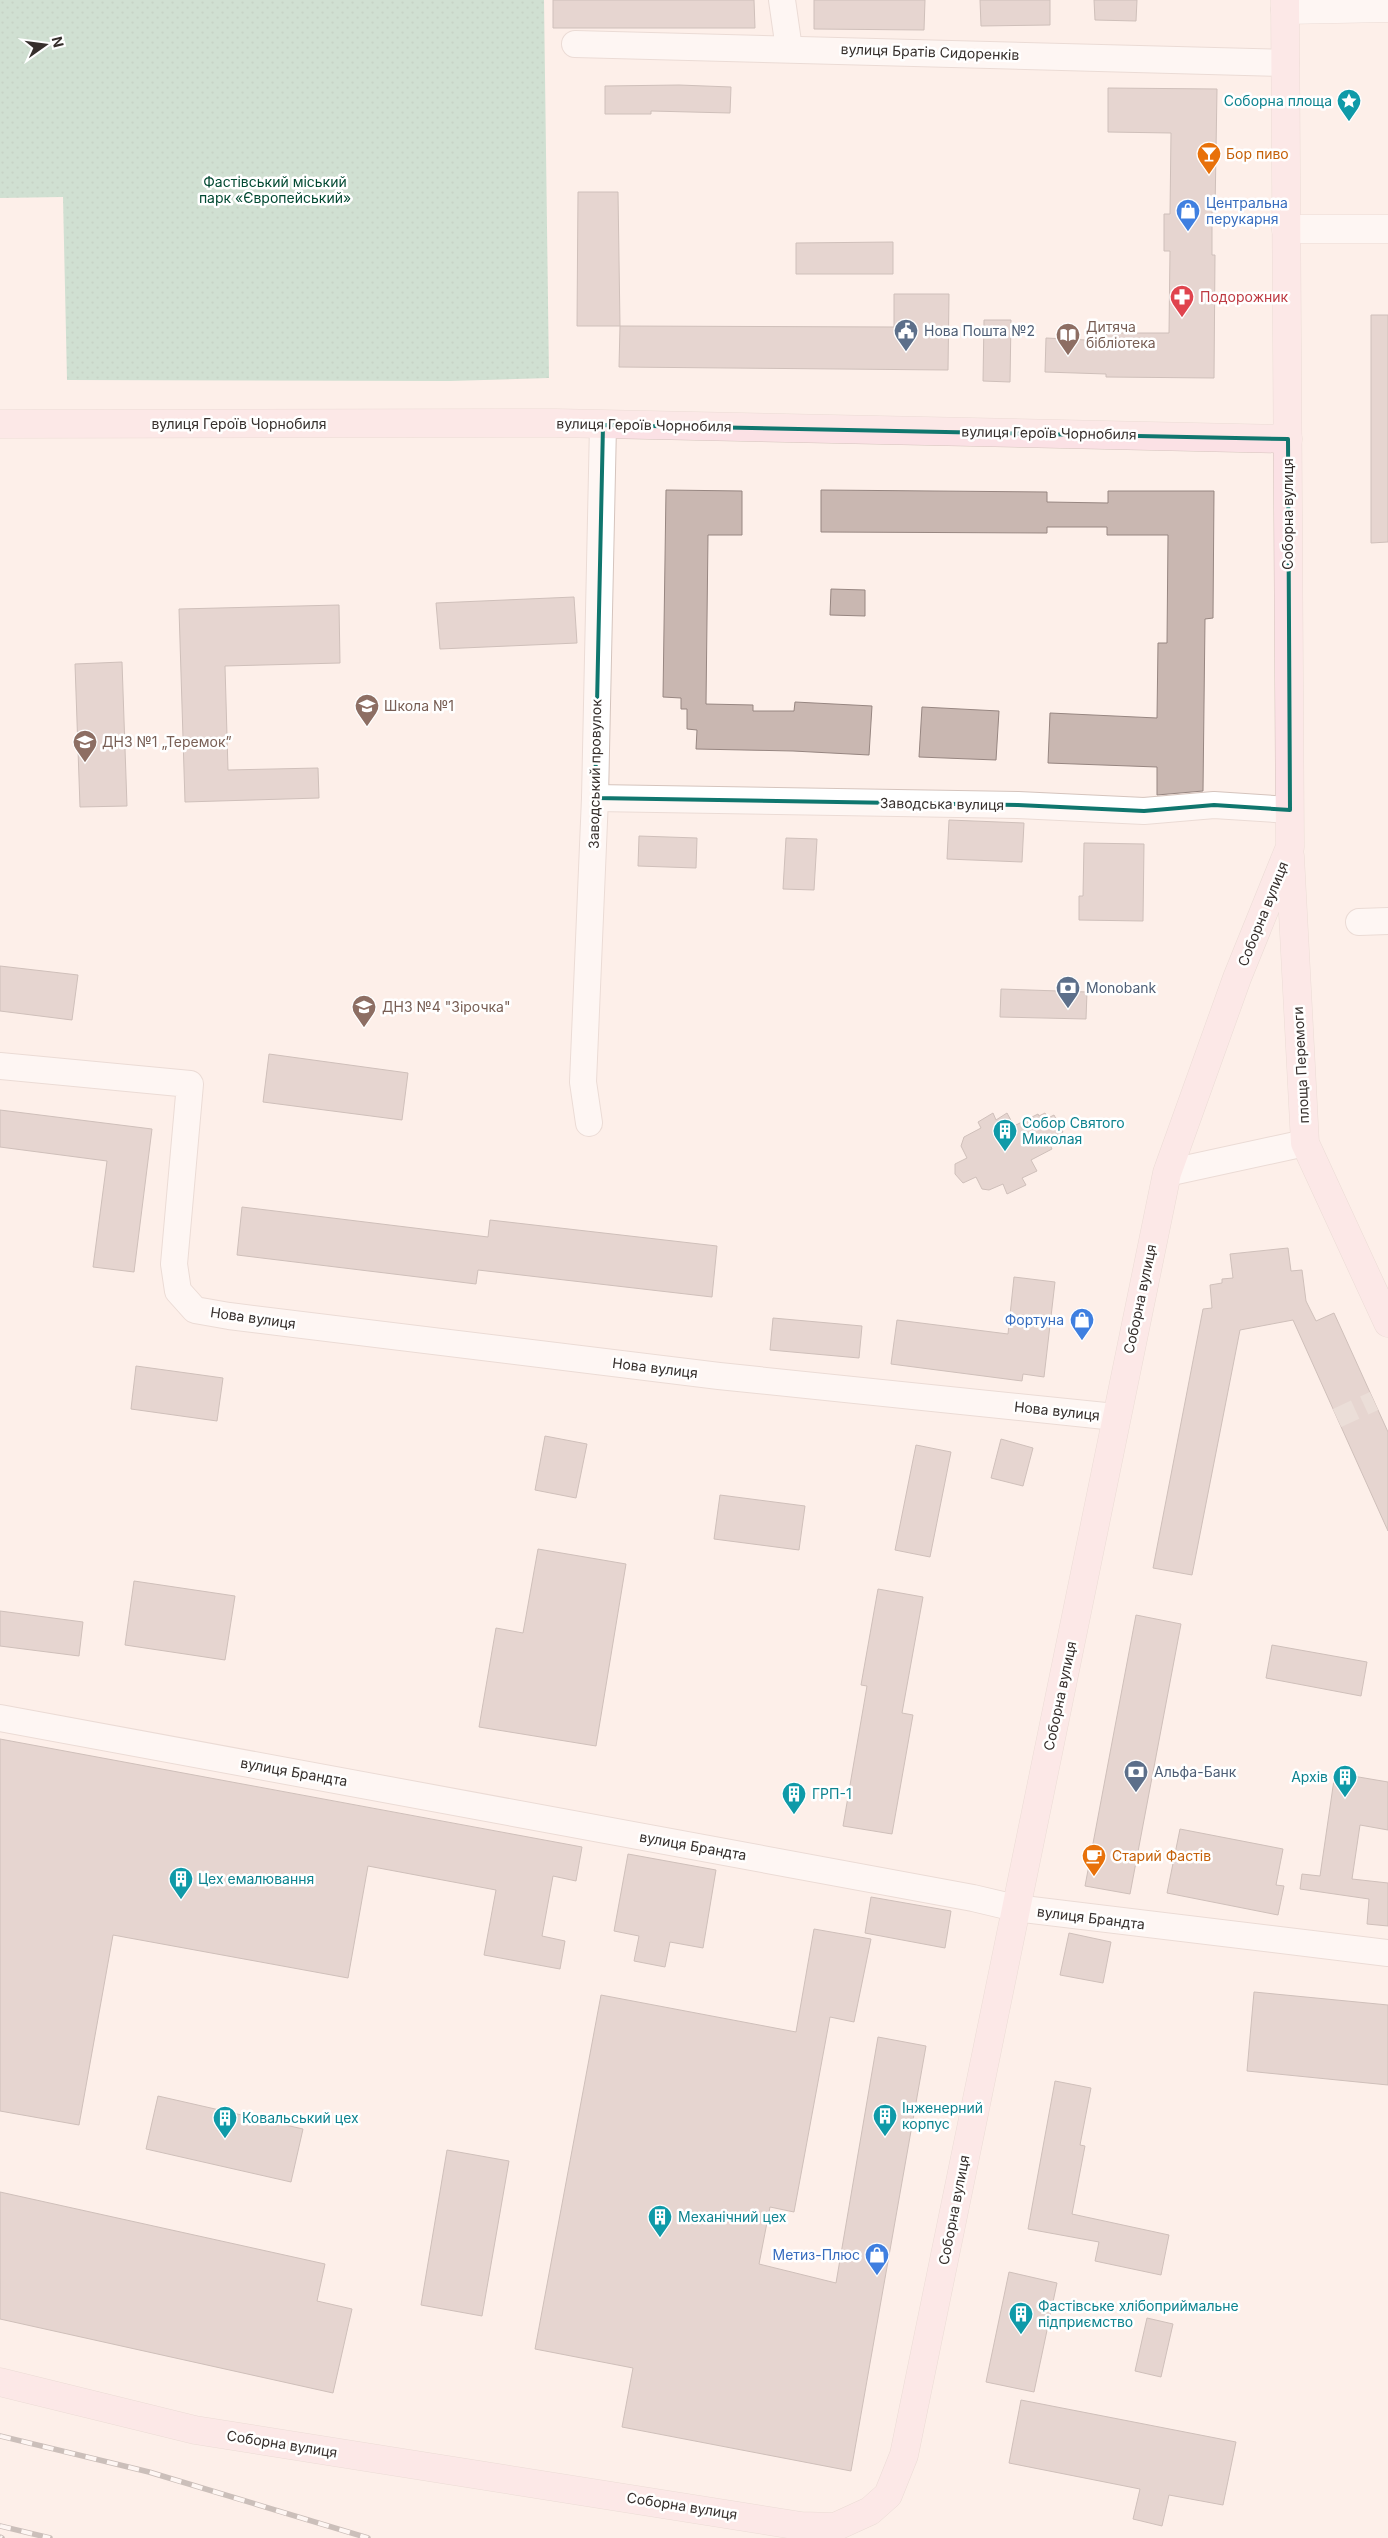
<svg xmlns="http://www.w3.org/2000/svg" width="1388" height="2538" viewBox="0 0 1388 2538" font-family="Inter,sans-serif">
<defs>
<pattern id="park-dots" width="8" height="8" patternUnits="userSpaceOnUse" patternTransform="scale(1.25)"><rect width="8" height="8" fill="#9aceb5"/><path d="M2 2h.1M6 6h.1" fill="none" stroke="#85b19c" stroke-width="1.8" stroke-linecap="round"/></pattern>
</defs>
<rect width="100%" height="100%" fill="#fdefe9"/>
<polygon fill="url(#park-dots)" points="0,0 544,0 549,378 450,381 67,380 63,197 0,198"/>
<g fill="#c9b7b1" stroke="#978681">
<polygon points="553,0 754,0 755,28 553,28"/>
<polygon points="814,0 925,0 924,30 814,29"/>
<polygon points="980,0 1050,0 1050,25 981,26"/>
<polygon points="1094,0 1137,0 1136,21 1095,20"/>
<polygon points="679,85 731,87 730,113 651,111 651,114 605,114 605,86"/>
<polygon points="1108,88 1217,89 1215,212 1212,212 1212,255 1215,255 1214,378 1106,377 1106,374 1045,372 1046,338 1106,341 1106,333 1169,333 1170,251 1164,251 1164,214 1170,214 1171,133 1108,132"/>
<polygon points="578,192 618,192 620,326 577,326"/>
<polygon points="893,242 893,274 796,274 796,243"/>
<polygon points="894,294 949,294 948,370 619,367 620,326 894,327"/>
<polygon points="1371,315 1388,315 1388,542 1371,543"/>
<polygon points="984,320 1011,320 1010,382 983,381"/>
<polygon points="666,490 742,491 742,535 708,535 706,704 753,705 753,711 794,711 795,702 872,706 869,755 793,751 696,749 697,730 687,729 687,709 681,709 681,698 663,697"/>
<polygon points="821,490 1047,492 1047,502 1108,503 1108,491 1214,491 1213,618 1205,619 1203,791 1157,795 1157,767 1048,763 1050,713 1157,718 1158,643 1167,643 1168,535 1107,535 1107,527 1047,527 1047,533 821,532"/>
<polygon points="831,589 865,590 865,616 830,615"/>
<polygon points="574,597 577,643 440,649 436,603"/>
<polygon points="339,605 340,663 225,666 228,770 318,768 319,798 185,802 179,609"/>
<polygon points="122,662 127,806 80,807 75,664"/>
<polygon points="922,707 999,711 996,760 919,757"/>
<polygon points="949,820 1024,823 1022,862 947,859"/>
<polygon points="639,836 697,838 696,868 638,866"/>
<polygon points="786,838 817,839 814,890 783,889"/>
<polygon points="1084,843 1144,844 1143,921 1079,920 1079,896 1083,896"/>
<polygon points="0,966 78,975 72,1020 0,1011"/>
<polygon points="1001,989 1087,992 1086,1019 1000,1017"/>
<polygon points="269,1054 408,1073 402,1120 263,1102"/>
<polygon points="0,1110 152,1129 134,1272 93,1267 107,1161 0,1147"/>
<polygon points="993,1113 996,1120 1007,1113 1014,1126 1038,1114 1039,1116 1045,1113 1048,1118 1054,1115 1063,1132 1055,1136 1058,1141 1050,1145 1052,1149 1031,1160 1037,1171 1022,1178 1026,1185 1007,1194 1003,1184 989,1190 982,1189 976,1177 963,1183 955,1174 955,1164 967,1158 961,1146 964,1137 981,1128 978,1122"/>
<polygon points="242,1207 488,1237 490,1220 717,1246 712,1297 478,1270 476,1284 237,1255"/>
<polygon points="1288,1248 1291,1271 1302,1270 1306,1301 1316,1321 1334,1313 1388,1432 1388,1531 1293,1320 1240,1330 1192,1575 1153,1568 1203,1309 1212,1308 1210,1285 1222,1283 1222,1279 1233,1278 1230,1254"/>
<polygon points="1014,1277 1055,1282 1044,1377 1023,1374 1022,1381 891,1364 897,1320 1008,1334"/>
<polygon points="773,1318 862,1326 859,1358 770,1350"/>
<polygon points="136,1366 223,1378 217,1421 131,1409"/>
<polygon points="545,1436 587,1444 576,1498 535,1490"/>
<polygon points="1001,1439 1033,1448 1023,1486 991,1478"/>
<polygon points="916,1445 951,1452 930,1557 895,1550"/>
<polygon points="720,1495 805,1506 799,1550 714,1539"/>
<polygon points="538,1549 626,1564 596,1746 479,1727 496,1628 523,1633"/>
<polygon points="134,1581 235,1596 225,1660 125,1645"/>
<polygon points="878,1589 923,1597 902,1713 913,1715 892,1834 843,1826 867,1686 861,1685"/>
<polygon points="0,1611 83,1622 79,1656 0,1646"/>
<polygon points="1136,1615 1181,1624 1130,1894 1085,1886"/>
<polygon points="1272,1645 1367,1662 1361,1696 1266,1678"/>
<polygon points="0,1739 582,1847 576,1881 553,1876 542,1936 565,1941 560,1969 484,1955 496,1890 368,1866 348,1978 113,1935 79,2125 0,2111"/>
<polygon points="1335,1773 1388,1782 1388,1830 1360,1825 1352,1879 1388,1883 1388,1926 1367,1924 1369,1899 1300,1889 1302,1874 1320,1876"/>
<polygon points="1180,1829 1283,1849 1276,1885 1284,1886 1278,1915 1167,1893"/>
<polygon points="628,1854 716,1870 703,1948 670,1942 665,1967 634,1961 639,1936 614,1931"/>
<polygon points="871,1897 951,1911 945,1948 865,1933"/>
<polygon points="814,1929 871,1939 854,2022 830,2017 794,2212 770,2207 759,2264 836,2283 878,2037 926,2046 851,2471 622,2427 633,2368 535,2349 601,1995 796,2032"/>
<polygon points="1069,1933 1111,1942 1103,1983 1060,1975"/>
<polygon points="1254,1992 1388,2005 1388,2085 1247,2071"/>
<polygon points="1055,2081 1091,2088 1080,2145 1085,2146 1072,2214 1169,2235 1161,2275 1095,2261 1099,2242 1028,2229"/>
<polygon points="158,2096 303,2129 291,2182 146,2149"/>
<polygon points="447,2150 509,2161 482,2316 421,2305"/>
<polygon points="0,2192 325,2264 317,2301 352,2309 333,2393 0,2319"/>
<polygon points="1009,2272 1057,2283 1034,2392 986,2382"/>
<polygon points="1147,2318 1173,2324 1161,2377 1135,2371"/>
<polygon points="1021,2400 1236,2442 1223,2505 1169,2495 1162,2526 1133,2519 1140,2489 1009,2463"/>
</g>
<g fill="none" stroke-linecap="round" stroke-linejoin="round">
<polyline stroke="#d5c9c3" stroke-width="20" stroke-dasharray="20 10" stroke-linecap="butt" points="1337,1418 1374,1401"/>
<defs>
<g id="minor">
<polyline points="782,0 789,49"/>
<polyline points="575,44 1286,63"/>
<polyline points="595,798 1018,805 1144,811 1214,805 1290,810"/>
<polyline points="1359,922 1388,921"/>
<polyline points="0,1066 190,1084 174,1264 178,1291 195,1310 229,1316 719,1376 1115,1417"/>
<polyline points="589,1123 583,1082 595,798 603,425"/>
<polyline points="1167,1173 1305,1143"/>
<polyline points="0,1718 973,1898 1015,1908 1388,1953"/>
</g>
<g id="tertiary">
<polyline points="1285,10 1388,8"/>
<polyline points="1286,229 1388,229"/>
</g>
<g id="secondary">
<polyline points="0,424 556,423 1288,439"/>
<polyline points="1290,856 1305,1143 1388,1323"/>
<polyline points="0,2382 195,2430 801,2526 835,2527 870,2511 888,2495 904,2455 1167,1173 1237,978 1290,847 1285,0"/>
</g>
</defs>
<use href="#minor" stroke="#d5c4bd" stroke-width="28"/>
<use href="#tertiary" stroke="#d5c4bd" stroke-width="29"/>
<use href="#secondary" stroke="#d5c4bd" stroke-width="29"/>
<use href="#minor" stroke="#fff" stroke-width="26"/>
<use href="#tertiary" stroke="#fff" stroke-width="28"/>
<use href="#secondary" stroke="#fbe1e5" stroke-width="28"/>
<defs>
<g id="rail">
<polyline points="0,2436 149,2472 368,2538"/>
<polyline points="0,2526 50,2538"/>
<polyline points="0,2537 2,2538"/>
</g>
</defs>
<use href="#rail" stroke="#8f8580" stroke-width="5.5"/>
<use href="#rail" stroke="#fff" stroke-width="4" stroke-dasharray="11" stroke-linecap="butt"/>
</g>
<path d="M0 0H1388V2538H0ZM603,425L1288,439L1290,810L1214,805L1144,811L1018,805L595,798Z" fill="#fdefe9" fill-opacity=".55" fill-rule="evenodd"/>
<path fill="none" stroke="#0f766e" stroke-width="4" stroke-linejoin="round" d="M603,425L1288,439L1290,810L1214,805L1144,811L1018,805L595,798Z"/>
<defs>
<symbol id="sight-pin" viewBox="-11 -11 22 30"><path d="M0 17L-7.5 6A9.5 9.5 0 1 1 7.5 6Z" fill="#0f9aa8" stroke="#fff"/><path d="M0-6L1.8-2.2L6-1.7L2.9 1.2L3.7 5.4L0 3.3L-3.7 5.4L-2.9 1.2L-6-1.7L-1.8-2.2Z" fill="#fff"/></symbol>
<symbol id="bar-pin" viewBox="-11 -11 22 30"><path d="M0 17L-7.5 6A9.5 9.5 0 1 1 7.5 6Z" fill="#e8710a" stroke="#fff"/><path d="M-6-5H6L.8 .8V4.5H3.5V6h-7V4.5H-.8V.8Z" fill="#fff"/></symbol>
<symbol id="shop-pin" viewBox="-11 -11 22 30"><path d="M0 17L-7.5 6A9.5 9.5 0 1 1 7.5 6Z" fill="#3f7fe0" stroke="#fff"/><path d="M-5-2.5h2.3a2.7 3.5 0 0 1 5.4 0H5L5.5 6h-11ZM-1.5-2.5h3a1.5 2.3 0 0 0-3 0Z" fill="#fff"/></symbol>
<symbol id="pharmacy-pin" viewBox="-11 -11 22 30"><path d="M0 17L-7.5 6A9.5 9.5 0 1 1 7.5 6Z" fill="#e0444e" stroke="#fff"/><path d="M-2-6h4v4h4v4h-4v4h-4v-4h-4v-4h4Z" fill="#fff"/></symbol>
<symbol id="civic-pin" viewBox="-11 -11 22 30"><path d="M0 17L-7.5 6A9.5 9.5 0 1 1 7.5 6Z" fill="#5c6f8a" stroke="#fff"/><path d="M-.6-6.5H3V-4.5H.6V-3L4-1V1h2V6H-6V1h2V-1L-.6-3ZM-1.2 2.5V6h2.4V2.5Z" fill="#fff"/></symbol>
<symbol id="library-pin" viewBox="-11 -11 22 30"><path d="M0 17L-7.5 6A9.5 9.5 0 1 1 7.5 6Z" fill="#8d6e63" stroke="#fff"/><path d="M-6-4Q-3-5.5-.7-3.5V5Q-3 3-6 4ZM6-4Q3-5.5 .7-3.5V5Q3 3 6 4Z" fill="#fff"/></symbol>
<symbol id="school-pin" viewBox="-11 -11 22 30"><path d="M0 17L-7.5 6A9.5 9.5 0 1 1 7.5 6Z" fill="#8d6e63" stroke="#fff"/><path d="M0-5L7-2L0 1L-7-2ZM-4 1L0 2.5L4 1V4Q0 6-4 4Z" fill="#fff"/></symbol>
<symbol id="bank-pin" viewBox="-11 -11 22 30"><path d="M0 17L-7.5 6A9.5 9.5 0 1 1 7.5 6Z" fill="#5c6f8a" stroke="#fff"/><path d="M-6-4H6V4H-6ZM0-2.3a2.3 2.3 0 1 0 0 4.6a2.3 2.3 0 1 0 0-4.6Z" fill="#fff"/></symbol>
<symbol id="building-pin" viewBox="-11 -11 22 30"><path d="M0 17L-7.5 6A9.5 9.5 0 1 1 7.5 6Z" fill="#0f9aa8" stroke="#fff"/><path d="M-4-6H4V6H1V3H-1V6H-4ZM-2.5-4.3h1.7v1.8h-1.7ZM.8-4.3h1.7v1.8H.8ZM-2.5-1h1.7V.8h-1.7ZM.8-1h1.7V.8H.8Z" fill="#fff"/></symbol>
<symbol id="cafe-pin" viewBox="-11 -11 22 30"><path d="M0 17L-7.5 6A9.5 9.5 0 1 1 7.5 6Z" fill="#e8710a" stroke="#fff"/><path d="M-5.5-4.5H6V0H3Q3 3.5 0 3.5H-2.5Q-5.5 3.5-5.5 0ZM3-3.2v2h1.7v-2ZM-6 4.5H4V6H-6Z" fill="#fff"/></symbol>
</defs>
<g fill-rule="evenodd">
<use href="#sight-pin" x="1335" y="87" width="28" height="38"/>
<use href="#bar-pin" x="1195" y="140" width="28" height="38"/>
<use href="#shop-pin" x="1174" y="197" width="28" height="38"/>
<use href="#pharmacy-pin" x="1168" y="283" width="28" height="38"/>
<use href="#civic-pin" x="892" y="317" width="28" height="38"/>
<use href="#library-pin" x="1054" y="321" width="28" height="38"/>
<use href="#school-pin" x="353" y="692" width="28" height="38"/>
<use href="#school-pin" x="71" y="728" width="28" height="38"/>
<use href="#bank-pin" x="1054" y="974" width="28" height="38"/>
<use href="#school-pin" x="350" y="993" width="28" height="38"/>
<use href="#building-pin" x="991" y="1117" width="28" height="38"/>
<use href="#shop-pin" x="1068" y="1306" width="28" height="38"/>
<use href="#bank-pin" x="1122" y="1758" width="28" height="38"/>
<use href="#building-pin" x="1331" y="1763" width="28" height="38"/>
<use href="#building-pin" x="780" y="1780" width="28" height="38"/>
<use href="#cafe-pin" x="1080" y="1842" width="28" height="38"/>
<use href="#building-pin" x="167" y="1865" width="28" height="38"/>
<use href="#building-pin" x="871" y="2102" width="28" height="38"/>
<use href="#building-pin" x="211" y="2104" width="28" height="38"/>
<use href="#building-pin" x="646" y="2203" width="28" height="38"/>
<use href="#shop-pin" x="863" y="2241" width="28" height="38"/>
<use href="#building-pin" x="1007" y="2300" width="28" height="38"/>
</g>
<g text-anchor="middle" stroke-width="5" stroke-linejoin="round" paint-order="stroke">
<g font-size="14" fill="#362f2c" stroke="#fff">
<text transform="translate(930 52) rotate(2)" y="5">вулиця Братів Сидоренків</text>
<text x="239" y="429">вулиця Героїв Чорнобиля</text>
<text transform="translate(644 425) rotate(1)" y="5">вулиця Героїв Чорнобиля</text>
<text transform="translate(1049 433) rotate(1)" y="5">вулиця Героїв Чорнобиля</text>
<text transform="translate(1288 514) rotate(-90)" y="5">Соборна вулиця</text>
<text transform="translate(595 774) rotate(-89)" y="5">Заводський провулок</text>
<text transform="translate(942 804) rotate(1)" y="5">Заводська вулиця</text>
<text transform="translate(1263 914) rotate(-68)" y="5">Соборна вулиця</text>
<text transform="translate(1301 1065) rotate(-93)" y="5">площа Перемоги</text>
<text transform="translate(1140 1299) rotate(-78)" y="5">Соборна вулиця</text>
<text transform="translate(253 1318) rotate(8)" y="5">Нова вулиця</text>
<text transform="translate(655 1368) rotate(7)" y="5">Нова вулиця</text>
<text transform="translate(1057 1411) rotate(6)" y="5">Нова вулиця</text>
<text transform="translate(1060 1696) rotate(-78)" y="5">Соборна вулиця</text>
<text transform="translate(294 1772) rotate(10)" y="5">вулиця Брандта</text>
<text transform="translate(693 1846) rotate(10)" y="5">вулиця Брандта</text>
<text transform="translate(1091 1918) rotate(7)" y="5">вулиця Брандта</text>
<text transform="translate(954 2210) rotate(-79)" y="5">Соборна вулиця</text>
<text transform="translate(282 2444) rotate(9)" y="5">Соборна вулиця</text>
<text transform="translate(682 2506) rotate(9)" y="5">Соборна вулиця</text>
</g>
<g font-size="14" fill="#0d838f" stroke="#fff" text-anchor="start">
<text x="1332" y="106" text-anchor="end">Соборна площа</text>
<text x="1022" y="1128">Собор Святого<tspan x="1022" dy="16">Миколая</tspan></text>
<text x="1328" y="1782" text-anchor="end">Архів</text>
<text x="812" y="1799">ГРП-1</text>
<text x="198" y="1884">Цех емалювання</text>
<text x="902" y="2113">Інженерний<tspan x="902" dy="16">корпус</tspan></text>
<text x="242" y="2123">Ковальський цех</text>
<text x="678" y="2222">Механічний цех</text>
<text x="1038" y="2311">Фастівське хлібоприймальне<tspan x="1038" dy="16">підприємство</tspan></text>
</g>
<g font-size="14" fill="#c56008" stroke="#fff" text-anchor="start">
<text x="1226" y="159">Бор пиво</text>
<text x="1112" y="1861">Старий Фастів</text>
</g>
<g font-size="14" fill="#024932" stroke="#fff">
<text x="275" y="187">Фастівський міський<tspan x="275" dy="16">парк «Європейський»</tspan></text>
</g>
<g font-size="14" fill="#366cbe" stroke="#fff" text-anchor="end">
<text x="1206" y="208" text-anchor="start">Центральна<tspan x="1206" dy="16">перукарня</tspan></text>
<text x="1064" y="1325">Фортуна</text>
<text x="860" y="2260">Метиз-Плюс</text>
</g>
<g font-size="14" fill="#be3a42" stroke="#fff" text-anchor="start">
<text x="1200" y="302">Подорожник</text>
</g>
<g font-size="14" fill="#785e54" stroke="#fff" text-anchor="start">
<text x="1086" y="332">Дитяча<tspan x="1086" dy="16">бібліотека</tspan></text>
<text x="384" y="711">Школа №1</text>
<text x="102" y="747">ДНЗ №1 „Теремок”</text>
<text x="382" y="1012">ДНЗ №4 "Зірочка"</text>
</g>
<g font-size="14" fill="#4e5e75" stroke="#fff" text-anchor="start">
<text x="924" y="336">Нова Пошта №2</text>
<text x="1086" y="993">Monobank</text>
<text x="1154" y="1777">Альфа-Банк</text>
</g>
</g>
<g transform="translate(45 45) rotate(76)" stroke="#ffffff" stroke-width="4" paint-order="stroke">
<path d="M0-4L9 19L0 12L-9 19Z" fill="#362f2c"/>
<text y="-8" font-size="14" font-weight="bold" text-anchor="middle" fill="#362f2c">N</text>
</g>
</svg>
